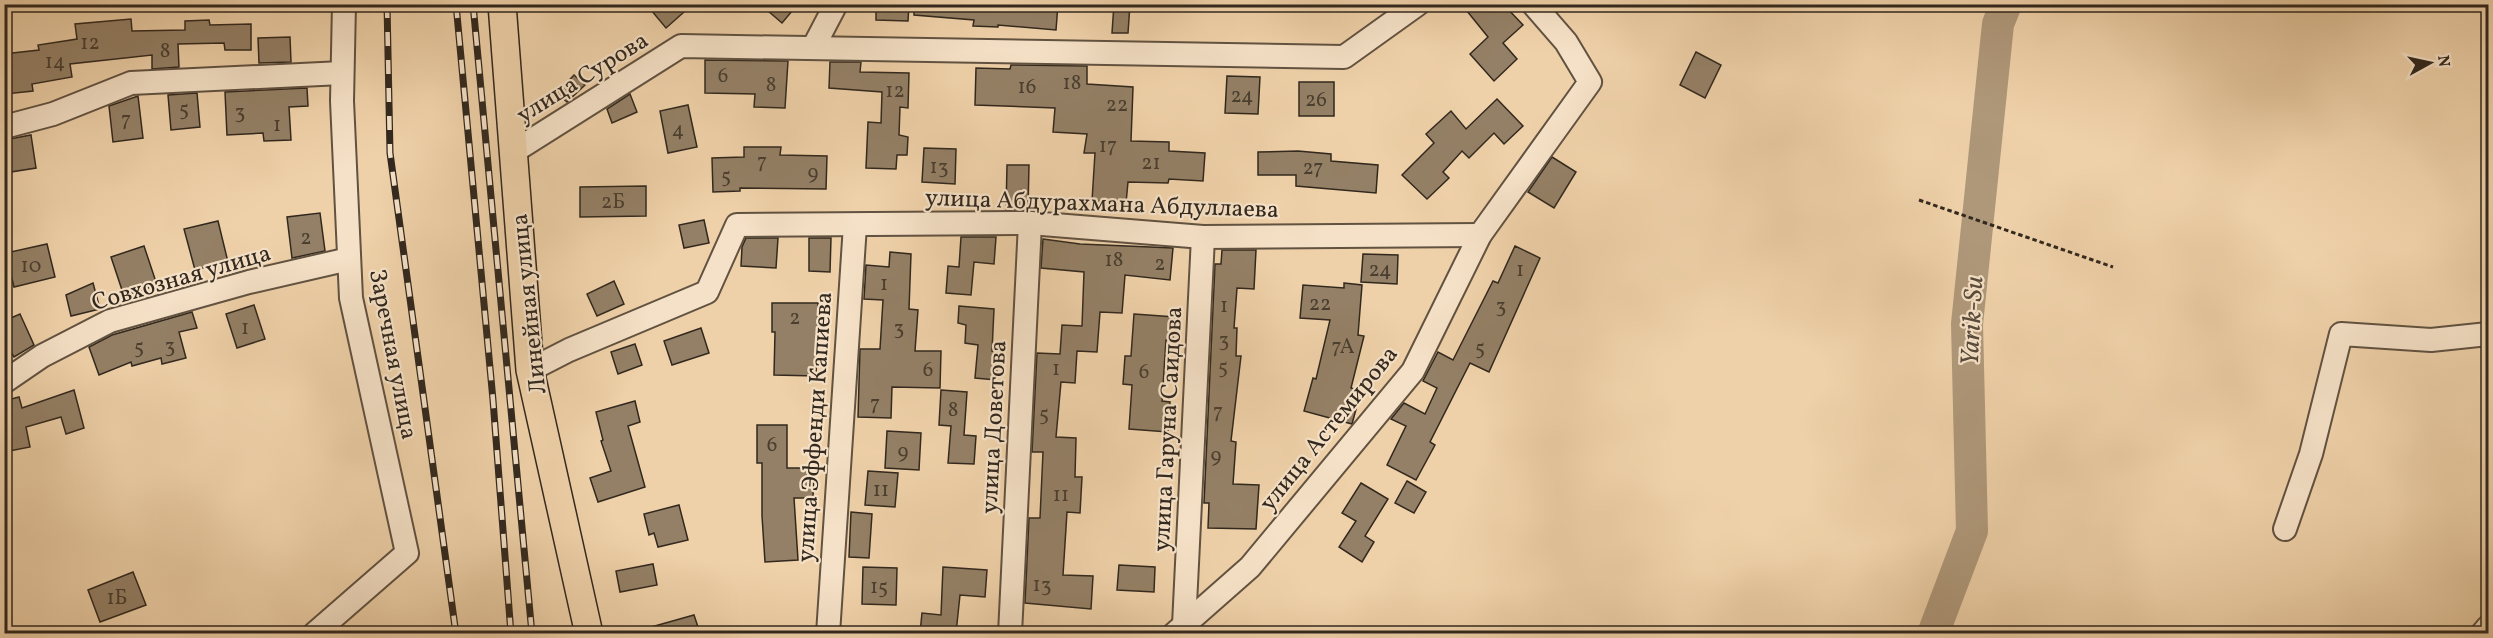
<svg xmlns="http://www.w3.org/2000/svg" width="2493" height="638" viewBox="0 0 2493 638" font-family="Vollkorn,serif">
<rect width="100%" height="100%" fill="#efd1a9"/>
<filter id="stains"><feTurbulence type="fractalNoise" baseFrequency=".00333" numOctaves="4"/><feColorMatrix values="0 0 0 0 .2 0 0 0 0 .09 0 0 0 0 .02 0 0 0 .5 -.17"/></filter>
<radialGradient id="worn" r=".72"><stop offset=".6" stop-color="#630" stop-opacity="0"/><stop offset="1" stop-color="#630" stop-opacity=".3"/></radialGradient>
<g fill="none" stroke-linecap="round" stroke-linejoin="round">
<polyline stroke="#af987a" stroke-width="32" points="1933,634 1972,531 1967,324 1998,24 2006,4"/>
</g>
<g fill="#948066" stroke="#32281e" stroke-width="1.5">
<polygon points="646,4 693,4 666,28"/>
<polygon points="760,4 798,4 782,23"/>
<polygon points="876,4 909,4 908,21 876,20"/>
<polygon points="914,4 1058,4 1056,30 998,25 998,27 973,26 974,20 914,15"/>
<polygon points="1114,4 1130,4 1128,33 1112,33"/>
<polygon points="1475,4 1503,4 1523,25 1503,43 1517,59 1494,81 1470,54 1488,37 1467,11"/>
<polygon points="131,19 132,31 185,30 185,21 209,20 210,25 251,24 251,50 225,50 224,43 178,44 179,67 152,69 152,55 70,64 72,77 32,84 33,91 5,94 4,54 39,50 38,45 77,39 75,24"/>
<polygon points="290,37 291,62 259,63 258,38"/>
<polygon points="1696,52 1721,65 1705,98 1680,85"/>
<polygon points="705,60 788,61 785,108 754,107 755,94 705,93"/>
<polygon points="830,62 861,62 860,72 909,73 908,108 900,107 899,135 908,137 907,155 897,155 896,169 866,168 868,122 881,123 882,92 829,88"/>
<polygon points="1011,65 1087,66 1087,84 1133,87 1131,141 1169,142 1169,151 1205,153 1203,181 1169,179 1168,183 1128,182 1126,203 1092,201 1095,153 1084,153 1087,134 1053,132 1055,108 975,105 976,68 1010,69"/>
<polygon points="574,75 585,85 567,102 557,93"/>
<polygon points="1227,76 1260,77 1258,114 1225,113"/>
<rect x="1299" y="82" width="35" height="34"/>
<polygon points="307,88 308,106 289,107 291,140 264,141 263,133 227,135 225,92"/>
<polygon points="197,93 200,127 171,130 168,95"/>
<polygon points="630,94 637,112 612,123 607,109"/>
<polygon points="138,96 143,138 113,142 109,106"/>
<polygon points="1497,99 1523,126 1504,144 1494,133 1469,158 1462,151 1443,172 1449,178 1427,199 1402,175 1434,143 1426,134 1451,111 1466,129"/>
<polygon points="688,105 697,147 668,153 660,111"/>
<polygon points="31,135 36,168 4,173 4,140"/>
<polygon points="744,147 781,147 780,155 827,156 826,189 740,188 740,191 713,192 712,158 744,157"/>
<polygon points="924,148 956,149 955,184 922,182"/>
<polygon points="1298,151 1331,154 1331,161 1378,165 1376,193 1296,186 1296,175 1258,175 1258,152"/>
<polygon points="1552,157 1576,172 1554,208 1528,192"/>
<polygon points="1007,165 1029,165 1028,210 1006,210"/>
<polygon points="646,186 646,216 580,217 580,187"/>
<polygon points="320,213 325,251 292,258 287,217"/>
<polygon points="704,220 709,243 684,248 679,225"/>
<polygon points="218,221 228,262 195,270 184,229"/>
<polygon points="961,237 996,237 994,264 974,262 971,295 946,293 948,266 959,267"/>
<polygon points="746,238 778,238 776,268 741,266 742,247"/>
<polygon points="809,238 831,238 830,272 809,271"/>
<polygon points="1043,239 1080,244 1173,248 1170,280 1125,275 1122,313 1100,312 1097,352 1077,351 1075,383 1061,382 1056,437 1076,438 1075,477 1082,477 1080,513 1067,512 1063,575 1093,576 1091,609 1025,603 1029,518 1040,518 1043,452 1032,452 1037,353 1060,354 1062,325 1082,326 1084,272 1041,268"/>
<polygon points="47,244 55,277 14,287 6,253"/>
<polygon points="144,246 157,285 124,296 111,257"/>
<polygon points="1515,246 1540,258 1489,372 1470,363 1430,442 1435,445 1416,480 1387,465 1406,426 1391,419 1404,403 1425,414 1437,388 1423,381 1438,352 1453,360 1493,281 1498,283"/>
<polygon points="1222,250 1256,250 1254,289 1237,288 1234,328 1237,328 1236,356 1241,356 1231,441 1236,442 1233,484 1259,485 1256,529 1208,528 1209,503 1204,503 1215,264 1221,264"/>
<polygon points="890,252 911,254 909,309 918,310 915,351 941,351 940,388 892,387 891,418 858,417 860,349 880,349 883,300 864,299 866,265 889,267"/>
<polygon points="1363,254 1398,255 1397,284 1361,282"/>
<polygon points="614,281 624,304 597,316 587,294"/>
<polygon points="93,283 100,309 71,316 66,295"/>
<polygon points="1344,283 1362,285 1358,335 1364,336 1351,388 1361,391 1352,424 1304,411 1313,378 1316,379 1330,320 1300,318 1303,285 1344,288"/>
<polygon points="772,303 818,303 816,376 774,375 775,332 772,332"/>
<polygon points="254,305 265,339 237,348 226,314"/>
<polygon points="959,306 994,309 992,351 998,352 996,380 975,378 978,345 965,343 966,325 958,323"/>
<polygon points="192,312 197,328 179,332 186,358 162,364 161,358 132,366 131,362 99,375 89,347 112,335"/>
<polygon points="20,314 34,345 14,357 4,341 4,321"/>
<polygon points="1134,314 1175,317 1173,340 1166,340 1162,401 1170,402 1168,432 1129,429 1132,385 1123,384 1125,356 1131,356"/>
<polygon points="701,328 709,353 672,365 664,341"/>
<polygon points="635,344 642,365 618,374 611,352"/>
<polygon points="74,390 84,428 66,434 61,417 26,427 30,447 4,452 4,401 19,397 22,408"/>
<polygon points="941,390 967,392 964,435 976,436 974,464 948,463 951,426 939,425"/>
<polygon points="635,401 640,422 628,426 645,487 598,502 590,478 611,471 601,441 603,440 596,412"/>
<polygon points="757,425 787,425 787,468 814,468 813,498 794,498 798,560 765,562 762,516 762,463 757,463"/>
<polygon points="887,431 921,433 919,470 885,468"/>
<polygon points="868,471 898,473 895,507 865,505"/>
<polygon points="1407,481 1426,492 1414,513 1395,503"/>
<polygon points="1361,483 1388,499 1365,536 1374,542 1362,562 1339,547 1356,521 1342,513"/>
<polygon points="679,505 688,540 658,547 654,533 649,535 644,514"/>
<polygon points="851,512 872,514 869,558 849,557"/>
<polygon points="653,564 657,585 620,592 616,571"/>
<polygon points="1119,565 1155,567 1154,592 1117,590"/>
<polygon points="863,567 897,568 896,605 862,604"/>
<polygon points="943,567 987,570 985,597 960,595 956,633 920,633 922,613 941,615"/>
<polygon points="133,572 146,605 100,622 88,590"/>
<polygon points="694,615 700,633 645,633 644,629"/>
</g>
<g fill="none" stroke-linecap="round" stroke-linejoin="round">
<defs>
<g id="minor">
<polyline points="813,48 836,4"/>
<polyline points="4,127 53,114 131,83 342,73"/>
<polyline points="513,152 681,46 1344,57 1418,4"/>
<polyline points="530,370 569,350 707,292 737,225 1030,223 1203,237 1480,235"/>
<polyline points="4,382 42,356 110,321 249,282 349,259"/>
<polyline points="2285,529 2311,454 2341,334 2431,340 2488,334"/>
<polyline points="1184,625 1203,237"/>
<polyline points="314,634 407,553 351,298 342,101 344,4"/>
<polyline points="828,634 855,225"/>
<polyline points="1010,634 1030,223"/>
<polyline points="1174,634 1250,567 1413,371 1480,235 1590,82 1566,42 1533,4"/>
<polyline points="2482,634 2488,627"/>
</g>
<polyline id="major" points="502,4 530,370 589,634"/>
</defs>
<use href="#minor" stroke="#615241" stroke-width="26"/>
<use href="#major" stroke="#32281e" stroke-width="30"/>
<polyline stroke="#32281e" stroke-width="3" stroke-dasharray="4.5 3" stroke-linecap="butt" points="1919,200 2113,267"/>
<use href="#minor" stroke="#f5e1c7" stroke-width="22"/>
<use href="#major" stroke="#efd1a9" stroke-width="27"/>
<defs>
<g id="rail">
<polyline points="387,4 390,153 456,634"/>
<polyline points="456,4 493,400 511,634"/>
<polyline points="473,4 532,634"/>
</g>
</defs>
<use href="#rail" stroke="#32281e" stroke-width="7"/>
<use href="#rail" stroke="#f5e1c7" stroke-width="4.5" stroke-dasharray="14" stroke-linecap="butt"/>
</g>
<g text-anchor="middle" stroke-width="4.5" stroke-linejoin="round" paint-order="stroke">
<g font-size="21" fill="#4a3e30">
<text x="90" y="49">12</text>
<text x="165" y="57">8</text>
<text x="55" y="68">14</text>
<text x="723" y="82">6</text>
<text x="1072" y="89">18</text>
<text x="771" y="91">8</text>
<text x="1027" y="93">16</text>
<text x="895" y="97">12</text>
<text x="1242" y="102">24</text>
<text x="1316" y="106">26</text>
<text x="1117" y="111">22</text>
<text x="184" y="115">5</text>
<text x="240" y="118">3</text>
<text x="126" y="126">7</text>
<text x="277" y="131">1</text>
<text x="678" y="136">4</text>
<text x="1108" y="152">17</text>
<text x="762" y="168">7</text>
<text x="1151" y="169">21</text>
<text x="939" y="173">13</text>
<text x="1313" y="174">27</text>
<text x="813" y="179">9</text>
<text x="726" y="182">5</text>
<text x="613" y="208">2Б</text>
<text x="306" y="244">2</text>
<text x="1114" y="266">18</text>
<text x="1160" y="270">2</text>
<text x="31" y="272">10</text>
<text x="1380" y="276">24</text>
<text x="1520" y="276">1</text>
<text x="884" y="290">1</text>
<text x="1320" y="310">22</text>
<text x="1224" y="312">1</text>
<text x="1501" y="312">3</text>
<text x="795" y="324">2</text>
<text x="245" y="334">1</text>
<text x="899" y="334">3</text>
<text x="1224" y="346">3</text>
<text x="170" y="352">3</text>
<text x="139" y="353">5</text>
<text x="1343" y="353">7А</text>
<text x="1480" y="354">5</text>
<text x="1223" y="373">5</text>
<text x="1056" y="375">1</text>
<text x="928" y="376">6</text>
<text x="1144" y="378">6</text>
<text x="875" y="410">7</text>
<text x="953" y="416">8</text>
<text x="1218" y="418">7</text>
<text x="1044" y="420">5</text>
<text x="772" y="451">6</text>
<text x="903" y="458">9</text>
<text x="1216" y="462">9</text>
<text x="881" y="496">11</text>
<text x="1061" y="501">11</text>
<text x="1042" y="591">13</text>
<text x="879" y="593">15</text>
<text x="117" y="604">1Б</text>
</g>
<g font-size="24" fill="#32281e" stroke="#f5e1c7">
<text transform="translate(582 77) rotate(-32)" y="8">улица Сурова</text>
<text transform="translate(1102 203) rotate(2)" y="8">улица Абдурахмана Абдуллаева</text>
<text transform="translate(181 277) rotate(-16)" y="8">Совхозная улица</text>
<text transform="translate(528 304) rotate(-96)" y="8">Линейная улица</text>
<text transform="translate(394 354) rotate(79)" y="8">Заречная улица</text>
<text transform="translate(814 427) rotate(-86)" y="8">улица Эффенди Капиева</text>
<text transform="translate(993 427) rotate(-87)" y="8">улица Доветова</text>
<text transform="translate(1328 428) rotate(-51)" y="8">улица Астемирова</text>
<text transform="translate(1167 429) rotate(-87)" y="8">улица Гаруна Саидова</text>
</g>
<g font-size="26" font-style="italic" fill="#584a3a" stroke="#f5e1c7">
<text transform="translate(1971 321) rotate(-87)" y="9">Yarik-Su</text>
</g>
</g>
<rect width="2493" height="638" fill="none" stroke="#efd1a9" stroke-width="24"/>
<rect x="6" y="6" width="2481" height="626" fill="none" stroke="#32281e" stroke-width="3"/>
<rect x="12" y="12" width="2469" height="614" fill="none" stroke="#32281e" stroke-width="1.5"/>
<g transform="translate(2430 63) rotate(82)" stroke="#f5e1c7" stroke-width="4.5" paint-order="stroke">
<path d="M0-4.5L10 22L0 15L-10 22Z" fill="#32281e"/>
<text y="-9" font-size="16" font-weight="bold" text-anchor="middle" fill="#32281e">N</text>
</g>
<rect width="100%" height="100%" filter="url(#stains)"/>
<rect width="100%" height="100%" fill="url(#worn)"/>
</svg>
